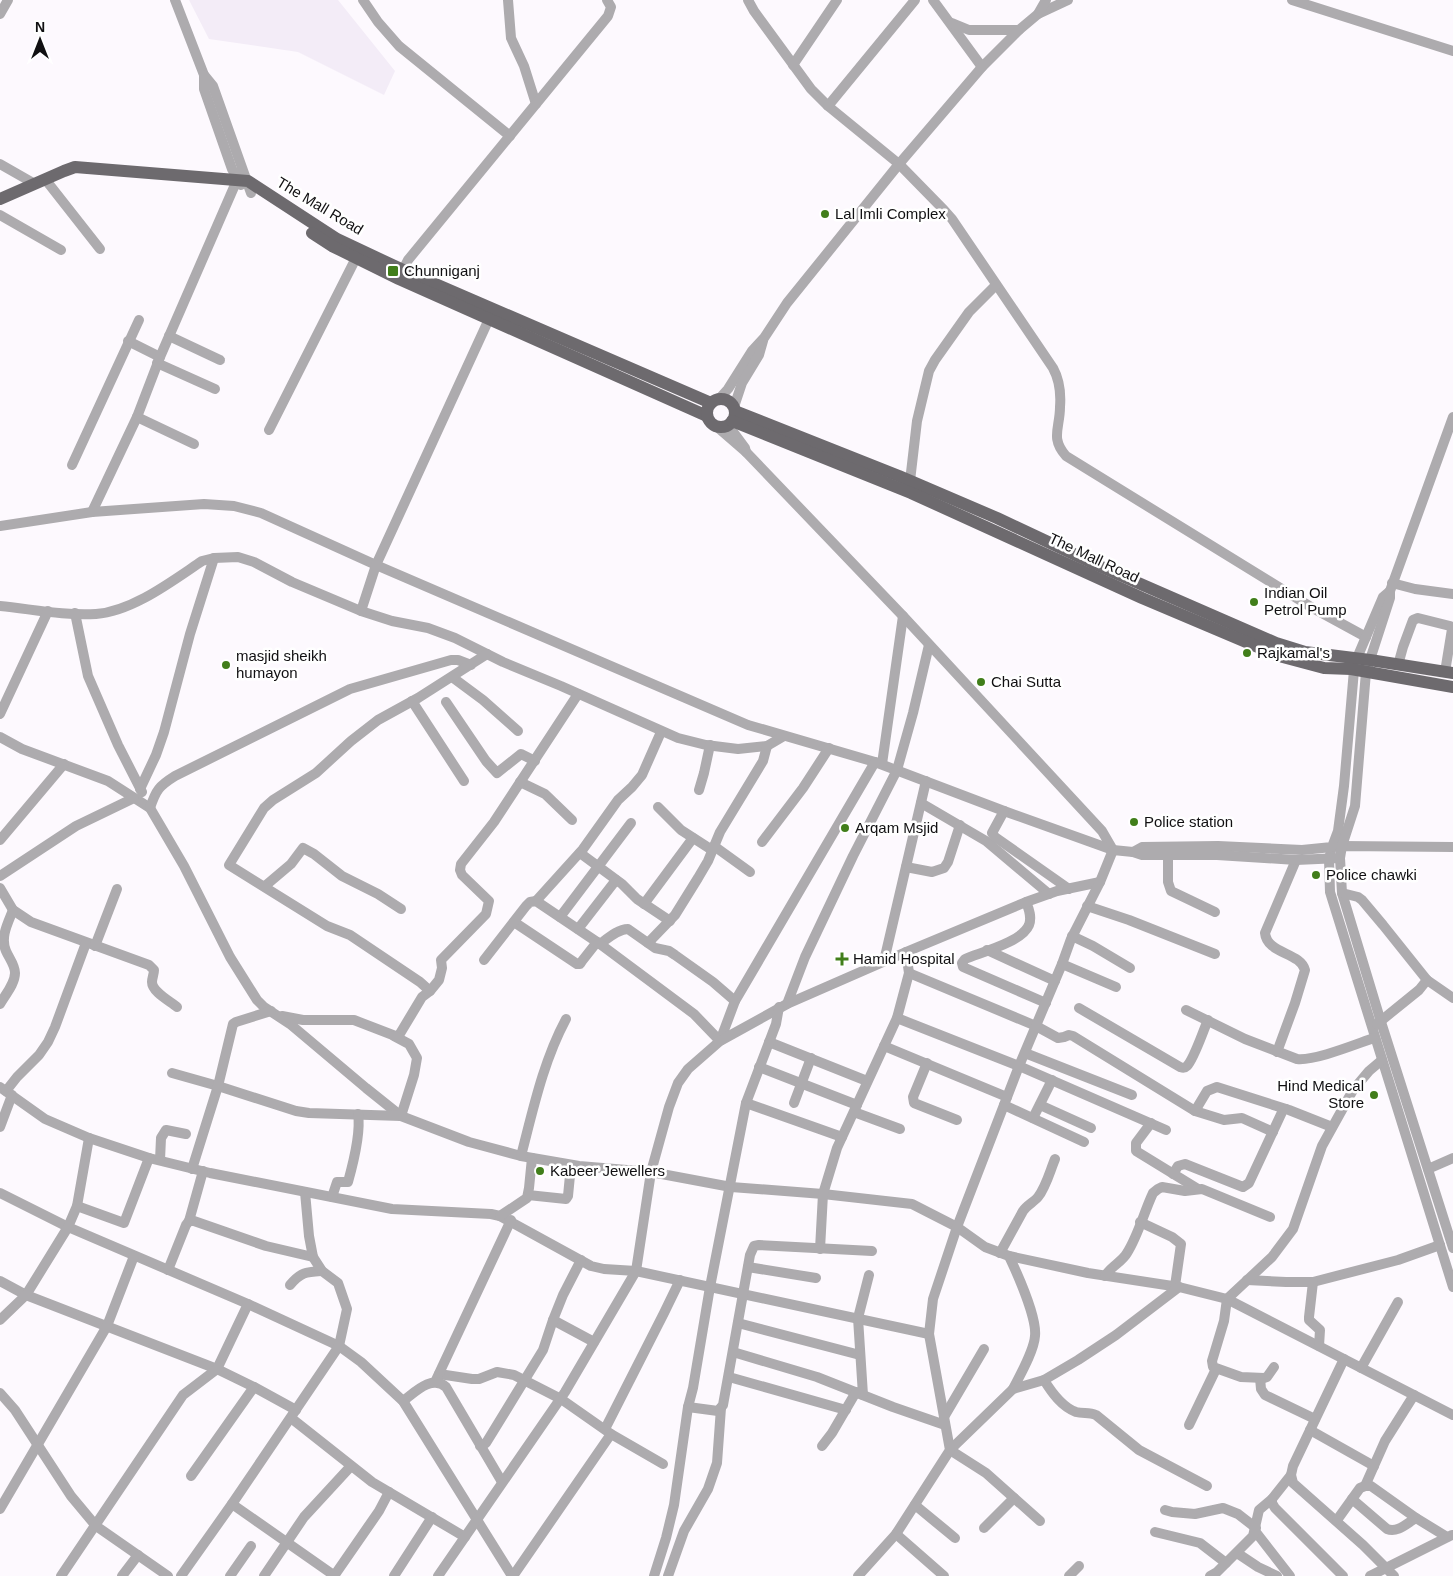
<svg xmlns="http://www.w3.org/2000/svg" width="1453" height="1576" viewBox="0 0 1453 1576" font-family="Arial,sans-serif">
<rect width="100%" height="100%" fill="#fdf9fe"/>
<polygon fill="#f3ecf7" points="189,0 338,0 395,71 384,95 298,52 209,39"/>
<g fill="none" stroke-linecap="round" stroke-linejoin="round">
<g stroke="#adabae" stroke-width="10">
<polyline points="175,0 204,75 213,86 251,193"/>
<polyline points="363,0 378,22 399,46 510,136"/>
<polyline points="508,0 511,38 524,66 536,104"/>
<path d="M748,0L754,11L811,89L828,106L899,164L944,210L952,219L1053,368C1059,379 1061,394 1060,407C1060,428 1050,438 1066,456L1311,607L1366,637"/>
<polyline points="933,0 982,67"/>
<polyline points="1292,0 1453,51"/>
<polyline points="0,14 8,0"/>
<polyline points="1038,14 1068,0"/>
<polyline points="952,23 969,30 1019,30"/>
<polyline points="793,65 837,0"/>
<polyline points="204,75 204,89 232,169 241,185"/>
<polyline points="828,106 915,0"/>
<polyline points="0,164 35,184"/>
<polyline points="45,179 100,249"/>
<polyline points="0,215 61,250"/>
<polyline points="400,276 408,260 608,16 611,7 607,0"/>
<polyline points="169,336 220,360"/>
<polyline points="128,341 160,357"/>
<polyline points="157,363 215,389"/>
<polyline points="719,399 728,389 752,351 764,338 787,303 899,164 982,67 1019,30 1038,14 1046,0"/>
<polyline points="734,407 742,383 759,355 763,341"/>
<polyline points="137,417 194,444"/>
<polyline points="716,426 746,452 745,448 728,425"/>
<polyline points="269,430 356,258"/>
<polyline points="746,452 903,616 1102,831 1113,850"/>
<polyline points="72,465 139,320"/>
<polyline points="910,481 917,421 929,371 935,360 969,312 996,285"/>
<polyline points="92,512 137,417 160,357 234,187"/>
<polyline points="0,526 92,512 204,504 234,506 261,513 376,565 748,725 875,762 1004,811 1113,850"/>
<polyline points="1392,583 1415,589 1453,594"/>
<path d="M0,606C31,609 64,616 96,614C133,611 172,581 202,561L214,558L238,557L254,562L292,582L361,611L392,621L428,628L455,638L503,662L561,686L678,738L706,745L738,749L767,746L784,736"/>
<polyline points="361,611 376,565 489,319"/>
<polyline points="75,613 88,676 118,745 142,792"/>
<polyline points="1398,665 1403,647 1413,620 1418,618 1450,626 1452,629 1445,672"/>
<polyline points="452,677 483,700 518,731"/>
<polyline points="412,701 464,781"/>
<polyline points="446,702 486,761 497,773 521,754 535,761"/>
<polyline points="0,714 48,611"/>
<polyline points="0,737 22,749 108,781 150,808 184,866 230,957 257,1000 264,1007 290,1024 366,1088 401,1116 469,1142 521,1156 579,1166 651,1172 731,1187 823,1194 912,1204 957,1227 985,1247 1009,1256 1088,1273 1179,1287 1227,1299 1453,1415"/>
<polyline points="882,764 903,616"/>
<polyline points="520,782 545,794 572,820"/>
<polyline points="140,789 156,755 164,732 190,634 214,558"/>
<polyline points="699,790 704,773 710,745"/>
<polyline points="921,803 986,841 1049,894"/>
<polyline points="658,807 681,830 712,850"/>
<path d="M150,808C156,790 159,786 175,776L350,689L451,660H458L471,665"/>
<polyline points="1004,811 992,833 995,837 1069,889"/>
<polyline points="0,840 64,764"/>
<polyline points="762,842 803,788 829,748"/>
<polyline points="714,846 750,872"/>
<polyline points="1453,847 1342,846 1332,847 1329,859 1330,892 1453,1287"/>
<polyline points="1133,852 1142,847 1218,846 1302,850 1332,847 1338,831 1344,786 1354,670 1357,658 1383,597 1390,591"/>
<polyline points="580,853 622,884 637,899 670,921"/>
<polyline points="1168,855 1168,882 1171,891 1215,912"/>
<polyline points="1340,858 1342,893 1381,1022 1453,1248"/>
<polyline points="906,867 932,872 944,868 948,862 960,825"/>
<polyline points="0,876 76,826 134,798"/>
<polyline points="265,886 291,864 303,848 314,854 342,876 378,894 401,909"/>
<path d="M0,888L13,910L31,922L149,965L154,970C154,974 152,978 152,982C152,992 170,1001 177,1007"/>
<polyline points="1342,893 1358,897 1362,900 1383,925 1427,980 1453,998"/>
<polyline points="536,901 583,849 618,800 632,787 642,775 661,732"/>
<path d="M1026,902C1029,909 1032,917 1029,925C1022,942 982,952 965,959L962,963L963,967L1046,1003"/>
<polyline points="644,904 693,838"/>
<polyline points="1087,906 1129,920 1215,954"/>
<polyline points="560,917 631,823"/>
<polyline points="514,922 577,964 580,964 582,961 597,942"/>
<polyline points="578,929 616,880"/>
<polyline points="1072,936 1093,946 1130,968"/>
<polyline points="648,943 675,915 698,878 708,861 720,832 763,761 767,746"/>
<path d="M600,944C608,938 618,929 628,929L655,948L669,951L675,955L713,982L735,1001"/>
<polyline points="95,946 117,889"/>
<polyline points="987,950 1055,981"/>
<polyline points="484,960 526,906 530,902 536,901 600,944 694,1014 720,1041 735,1001 875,762"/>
<polyline points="884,961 926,781"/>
<polyline points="1062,964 1116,987"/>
<polyline points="909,973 1036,1026 1058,1038 1064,1037 1069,1035 1073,1036 1195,1111 1224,1120 1242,1118 1273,1132"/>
<polyline points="430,991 420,982 350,935 327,926 229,865 264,808 273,800 316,773 351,741 378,720 418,698 487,654"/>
<path d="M0,1004C5,995 15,984 15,973C15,965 9,958 6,951C0,937 8,923 13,910"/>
<polyline points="787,1004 805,957 853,856 897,770 913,713 929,645"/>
<path d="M1079,1008L1180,1067C1183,1068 1184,1069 1187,1066C1194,1059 1203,1031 1208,1020"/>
<path d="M1186,1010L1245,1039L1297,1059C1315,1061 1356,1044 1374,1038"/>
<polyline points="282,1016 303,1020 354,1020 398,1037 422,997 430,991 439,980 442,968 441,960 486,914 489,901 462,875 460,870 461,864 494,822 578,694"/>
<polyline points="897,1018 1019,1066 1166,1130"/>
<polyline points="1377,1024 1419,990 1427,980"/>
<polyline points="769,1042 867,1081"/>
<polyline points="884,1046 1007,1097"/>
<path d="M1277,1052L1295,1003L1305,970C1300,952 1267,954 1265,933L1296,860"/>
<polyline points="1025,1053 1132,1095"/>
<polyline points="927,1063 913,1097 914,1103 957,1120"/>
<polyline points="759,1067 857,1105"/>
<polyline points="172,1073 218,1086 296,1111 309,1113 401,1116 414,1075 417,1058 409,1044 394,1036"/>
<polyline points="0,1087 45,1119 89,1138 149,1158 210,1173 392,1209 491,1214 500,1216 591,1266 604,1269 636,1271 929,1334"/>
<polyline points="6,1091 17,1077 39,1055 48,1042 55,1027 86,943"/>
<polyline points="746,1103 842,1137"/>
<polyline points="794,1103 811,1058"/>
<polyline points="1004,1105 1084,1142"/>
<polyline points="1040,1105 1091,1128"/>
<polyline points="1195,1111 1207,1091 1217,1087 1286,1109"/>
<polyline points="854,1112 900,1129"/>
<polyline points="1033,1118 1052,1080"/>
<polyline points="1151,1123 1136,1143 1136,1151 1198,1189"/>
<polyline points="0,1127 12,1095"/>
<path d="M521,1156C533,1110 543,1062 566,1019"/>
<polyline points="160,1160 161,1138 166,1130 186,1134"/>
<polyline points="192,1169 218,1086 233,1024 236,1022 271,1011"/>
<polyline points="1428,1169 1453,1158"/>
<polyline points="1173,1174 1178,1166 1185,1164 1243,1187 1249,1183 1283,1110 1286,1109 1289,1110 1332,1127"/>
<polyline points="0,1193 68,1227 248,1304 339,1346 361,1362 403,1401 512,1576"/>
<polyline points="528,1195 566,1199 568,1196 571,1165"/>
<path d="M332,1197L337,1182H348C353,1164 361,1132 358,1114"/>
<polyline points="77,1206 124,1223 149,1158"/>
<polyline points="500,1216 527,1198 529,1188 532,1158"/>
<polyline points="189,1221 203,1171"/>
<polyline points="1140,1222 1172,1237 1181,1244 1175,1286"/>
<polyline points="820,1249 823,1194 837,1148 897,1018 909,973 906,952"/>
<path d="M1000,1253L1023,1211C1027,1205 1034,1202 1038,1197C1046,1187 1050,1171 1055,1159"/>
<path d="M1009,1256C1017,1273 1037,1318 1035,1336C1034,1351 1020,1375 1013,1389"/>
<polyline points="748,1267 816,1278"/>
<polyline points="168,1270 186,1225 189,1221 194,1221 266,1246 313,1257"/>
<path d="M1105,1276C1111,1266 1122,1262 1127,1253C1138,1236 1144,1212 1153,1193L1158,1189L1162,1187L1185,1191L1202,1189L1270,1217"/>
<polyline points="1247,1280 1286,1282 1313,1282 1398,1260 1440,1245"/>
<polyline points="0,1281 26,1295 217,1369 254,1387 296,1410"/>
<polyline points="1313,1282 1309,1317 1309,1320 1320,1330 1319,1346"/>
<path d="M290,1285C301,1272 306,1272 322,1271"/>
<polyline points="0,1320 26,1295 68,1227 77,1206 89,1138"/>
<polyline points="553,1320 594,1342"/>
<polyline points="738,1323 860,1355"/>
<polyline points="733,1352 817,1377 893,1407 945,1425"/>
<polyline points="1344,1359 1293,1466 1291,1475 1293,1483 1363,1545 1394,1576"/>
<polyline points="1274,1367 1267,1377 1264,1378 1241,1377 1213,1367 1212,1361 1224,1321 1227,1299 1272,1257 1293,1229 1322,1146 1353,1090 1369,1071 1382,1060"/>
<polyline points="1361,1368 1398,1302"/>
<polyline points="439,1374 472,1379 479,1379 497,1372 514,1375 561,1399 611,1434 663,1464"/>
<polyline points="729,1377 846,1410"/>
<polyline points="1260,1378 1261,1389 1265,1395 1315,1419"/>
<path d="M1044,1380C1052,1393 1062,1407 1076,1412C1083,1414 1089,1412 1096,1415L1139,1450L1207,1486"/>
<polyline points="435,1382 511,1220"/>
<polyline points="0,1393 15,1410 71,1496 96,1526 168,1576"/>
<polyline points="863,1395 858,1318 869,1275"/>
<path d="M403,1401C414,1393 432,1374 446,1387L502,1482"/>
<polyline points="688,1407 718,1411 723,1405 750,1255 754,1246 759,1245 872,1251"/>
<polyline points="944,1417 984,1349"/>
<polyline points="291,1418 372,1482 465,1537"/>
<polyline points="1189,1425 1216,1369"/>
<polyline points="605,1429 664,1313 680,1280"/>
<polyline points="1310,1430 1374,1466"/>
<polyline points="480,1446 486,1443 543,1350 553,1320 563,1295 581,1260"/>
<polyline points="822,1446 832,1433 856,1392"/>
<polyline points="1291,1475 1272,1499 1272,1503 1275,1508 1343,1576"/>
<polyline points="191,1476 254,1387"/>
<polyline points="1365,1486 1385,1441 1414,1395"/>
<path d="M1352,1499L1387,1529C1398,1533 1407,1523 1416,1518"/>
<polyline points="232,1504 335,1576"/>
<polyline points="915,1505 955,1538"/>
<polyline points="0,1509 107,1326 134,1256"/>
<polyline points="1165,1510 1172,1512 1195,1514 1223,1508 1238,1514 1256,1528"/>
<polyline points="1337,1520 1360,1488 1365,1486 1371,1486 1416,1518 1447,1537"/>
<polyline points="1040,1521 986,1473 950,1450 1013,1389 1044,1380 1078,1360 1116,1335 1179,1287"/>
<polyline points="984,1528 1014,1498"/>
<polyline points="1255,1531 1290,1576"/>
<polyline points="1155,1532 1200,1543 1226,1563"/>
<polyline points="896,1534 944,1576"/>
<polyline points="1237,1553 1258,1567 1277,1576"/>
<polyline points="61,1576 183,1395 217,1369 248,1304"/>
<polyline points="122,1576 138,1555"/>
<polyline points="181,1576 232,1504 339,1346 347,1309 338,1283 322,1271 313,1257 309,1236 305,1192"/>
<polyline points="230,1576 251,1546"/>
<polyline points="264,1576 304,1517 351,1466"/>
<polyline points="334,1576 379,1511 389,1492"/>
<polyline points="394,1576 432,1517"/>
<polyline points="438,1576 565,1392 636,1271 651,1172 669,1107 678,1083 688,1069 720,1041 787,1004 906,952 1026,902 1057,891 1100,882"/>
<polyline points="513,1576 611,1434"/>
<polyline points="654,1576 666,1538 674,1505 688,1407 693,1388 710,1287 746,1103 776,1024 779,1007"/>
<polyline points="668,1576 684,1531 708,1489 717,1463 721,1408"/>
<polyline points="858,1576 896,1534 950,1450 929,1334 933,1299 957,1227 1019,1066 1062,964 1071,939 1100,882 1113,850 1133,852 1142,855 1217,855 1296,860 1340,858 1342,846 1355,806 1366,672 1390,598 1390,591 1453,417"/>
<polyline points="1069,1576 1079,1566"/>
<polyline points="1210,1576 1217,1572 1253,1536 1259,1510 1272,1499"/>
<polyline points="1370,1576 1452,1535"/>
</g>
<g stroke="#6d6a6e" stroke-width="12">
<polyline points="0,199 64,171 75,167 248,181 337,239 403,270 711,403"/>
<polyline points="312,233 332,246 399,279 707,416"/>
<circle cx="721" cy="413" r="14"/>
<polyline points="735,411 899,476 997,518 1097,565 1276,643 1305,652 1370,660 1453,673"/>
<polyline points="732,421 911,493 1142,598 1279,656 1324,668 1351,669 1453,687"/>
</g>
</g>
<g fill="#417e1a" stroke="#fff" stroke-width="2">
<circle cx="825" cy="214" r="5"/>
<rect x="387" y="265" width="12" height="12" rx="2.5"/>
<circle cx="1254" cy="602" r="5"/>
<circle cx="1247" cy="653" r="5"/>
<circle cx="226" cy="665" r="5"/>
<circle cx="981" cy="682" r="5"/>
<circle cx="1134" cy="822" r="5"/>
<circle cx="845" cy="828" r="5"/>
<circle cx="1316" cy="875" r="5"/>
<path d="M839.5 951.5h5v5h5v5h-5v5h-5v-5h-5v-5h5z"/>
<circle cx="1374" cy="1095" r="5"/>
<circle cx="540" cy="1171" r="5"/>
</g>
<g text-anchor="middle" stroke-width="5" stroke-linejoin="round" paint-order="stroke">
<g font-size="15" fill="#111012" stroke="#fff">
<text transform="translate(320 206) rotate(31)" y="5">The Mall Road</text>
<text transform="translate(1094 558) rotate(25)" y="5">The Mall Road</text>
</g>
<g font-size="15" fill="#111012" stroke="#fff" text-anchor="start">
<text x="835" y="219">Lal Imli Complex</text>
<text x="404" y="276">Chunniganj</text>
<text x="1264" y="598">Indian Oil<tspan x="1264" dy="17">Petrol Pump</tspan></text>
<text x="1257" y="658">Rajkamal's</text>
<text x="236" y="661">masjid sheikh<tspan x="236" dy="17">humayon</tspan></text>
<text x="991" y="687">Chai Sutta</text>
<text x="1144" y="827">Police station</text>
<text x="855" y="833">Arqam Msjid</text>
<text x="1326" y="880">Police chawki</text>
<text x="853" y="964">Hamid Hospital</text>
<text x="1364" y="1091" text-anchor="end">Hind Medical<tspan x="1364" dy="17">Store</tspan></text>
<text x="550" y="1176">Kabeer Jewellers</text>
</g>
</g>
<g transform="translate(40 40)" stroke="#ffffff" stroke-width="4" paint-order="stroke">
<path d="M0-4L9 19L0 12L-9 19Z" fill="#111012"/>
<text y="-8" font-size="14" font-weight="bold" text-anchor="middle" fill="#111012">N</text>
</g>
</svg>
